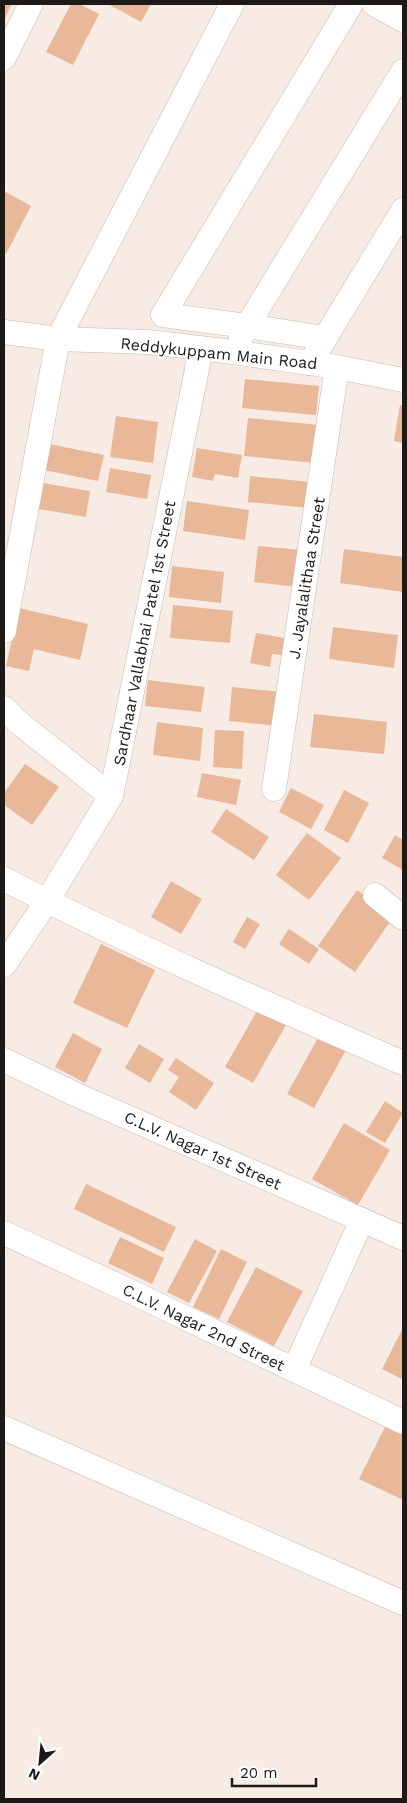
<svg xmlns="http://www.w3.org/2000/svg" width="407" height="1803" viewBox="0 0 407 1803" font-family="'Work Sans',sans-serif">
<rect width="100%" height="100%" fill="#f8ebe4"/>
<g fill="#e9b899">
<polygon points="4,4 12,4 4,20"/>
<polygon points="71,4 79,4 99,14 73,65 46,52"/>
<polygon points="108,4 151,4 141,22"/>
<polygon points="4,191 31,206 6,254 4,252"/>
<polygon points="245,379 319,386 316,415 242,408"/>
<polygon points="400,405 403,405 403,443 394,441"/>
<polygon points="116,416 158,422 153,463 110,457"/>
<polygon points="248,418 319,425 315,463 244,456"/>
<polygon points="49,444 104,455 98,481 44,470"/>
<polygon points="197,448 242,455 238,478 215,474 213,481 192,477"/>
<polygon points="110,468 151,475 147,499 106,492"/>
<polygon points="250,476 311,482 309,508 248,502"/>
<polygon points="43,483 90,491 86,517 39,509"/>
<polygon points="187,501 249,510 245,540 183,531"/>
<polygon points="258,546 301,550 297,587 254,582"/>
<polygon points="344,549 403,557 403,592 340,583"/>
<polygon points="172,566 224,572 221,603 169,597"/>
<polygon points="173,605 233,611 230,643 170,638"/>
<polygon points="19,608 88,624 80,660 34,649 29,671 6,666"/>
<polygon points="333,627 398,635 394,668 329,659"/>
<polygon points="256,633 290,639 287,656 272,654 270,667 250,663"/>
<polygon points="148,680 205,687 201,712 145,706"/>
<polygon points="232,687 282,692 279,726 229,721"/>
<polygon points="314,714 387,722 384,754 310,747"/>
<polygon points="157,722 203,728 200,761 153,755"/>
<polygon points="215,730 244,731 242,769 213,767"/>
<polygon points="25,764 59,787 32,825 4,805 4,793"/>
<polygon points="202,773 241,780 236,805 197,797"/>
<polygon points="291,788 324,805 311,829 279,812"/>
<polygon points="344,790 369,803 348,843 324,830"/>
<polygon points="226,809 269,837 254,860 211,832"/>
<polygon points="307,833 341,858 309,900 276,875"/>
<polygon points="395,835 403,840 403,870 382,858"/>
<polygon points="171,881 202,899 181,934 151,917"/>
<polygon points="357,890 394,916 355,972 318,946"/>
<polygon points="247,917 260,924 245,949 233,942"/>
<polygon points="289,929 319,949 309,964 279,944"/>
<polygon points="101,944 155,970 127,1028 73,1003"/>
<polygon points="258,1009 286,1025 253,1083 225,1067"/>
<polygon points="73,1033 102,1049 85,1083 55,1067"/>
<polygon points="319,1036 346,1050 314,1108 287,1094"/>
<polygon points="139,1044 164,1059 150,1083 125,1068"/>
<polygon points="176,1058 214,1083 196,1110 169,1092 179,1077 168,1070"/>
<polygon points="385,1101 403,1113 385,1143 366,1132"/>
<polygon points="344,1123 390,1150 358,1205 312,1179"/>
<polygon points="86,1184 176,1227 164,1252 74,1209"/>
<polygon points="120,1237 164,1258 152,1284 108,1263"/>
<polygon points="195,1239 217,1251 189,1303 167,1292"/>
<polygon points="221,1249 247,1262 219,1319 193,1307"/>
<polygon points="256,1267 303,1291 274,1346 227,1322"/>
<polygon points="403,1328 403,1378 402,1379 382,1369"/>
<polygon points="388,1421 403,1428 403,1500 359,1479"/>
</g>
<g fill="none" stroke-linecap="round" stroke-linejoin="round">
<defs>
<g id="minor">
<polyline points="351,4 163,315 247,326 403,71"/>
<polyline points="374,4 403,20"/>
<polyline points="4,58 31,4"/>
<polyline points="4,332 58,339 148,342 233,352 337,367 403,380"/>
<polyline points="241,337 247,326 325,338"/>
<polyline points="310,363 403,210"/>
<polyline points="4,631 58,339 232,4"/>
<polyline points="4,708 18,722 111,796"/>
<polyline points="274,789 337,367"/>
<path d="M4,879C134,946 269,1005 403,1063"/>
<polyline points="375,895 403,918"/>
<polyline points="4,965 47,901 111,796 201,349"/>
<polyline points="4,1060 79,1096 403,1238"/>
<polyline points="4,1233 119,1286 403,1422"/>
<polyline points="294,1370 362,1220"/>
<polyline points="4,1428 403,1603"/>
</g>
</defs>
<use href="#minor" stroke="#c5b9b2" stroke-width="25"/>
<use href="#minor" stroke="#fff" stroke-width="24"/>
</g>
<g text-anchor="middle" stroke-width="4.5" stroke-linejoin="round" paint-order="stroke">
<g font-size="16" fill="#1d1916" stroke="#fff">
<text transform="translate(219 353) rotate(6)" y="6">Reddykuppam Main Road</text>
<text transform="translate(306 578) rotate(-81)" y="6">J. Jayalalithaa Street</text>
<text transform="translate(144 633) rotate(-79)" y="6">Sardhaar Vallabhai Patel 1st Street</text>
<text transform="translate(203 1150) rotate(24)" y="6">C.L.V. Nagar 1st Street</text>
<text transform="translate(204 1327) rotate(26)" y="6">C.L.V. Nagar 2nd Street</text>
</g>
</g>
<rect width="407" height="1803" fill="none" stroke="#1d1916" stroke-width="10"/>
<g transform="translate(40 1763) rotate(207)" stroke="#ffffff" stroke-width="4" paint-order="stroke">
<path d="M0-4L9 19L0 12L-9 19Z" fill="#1d1916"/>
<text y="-8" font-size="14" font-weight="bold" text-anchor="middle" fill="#1d1916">N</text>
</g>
<path d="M232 1778v8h84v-8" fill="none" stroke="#1d1916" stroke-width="2.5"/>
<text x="240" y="1778" font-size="15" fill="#1d1916" stroke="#ffffff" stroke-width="4" paint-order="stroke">20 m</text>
</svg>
